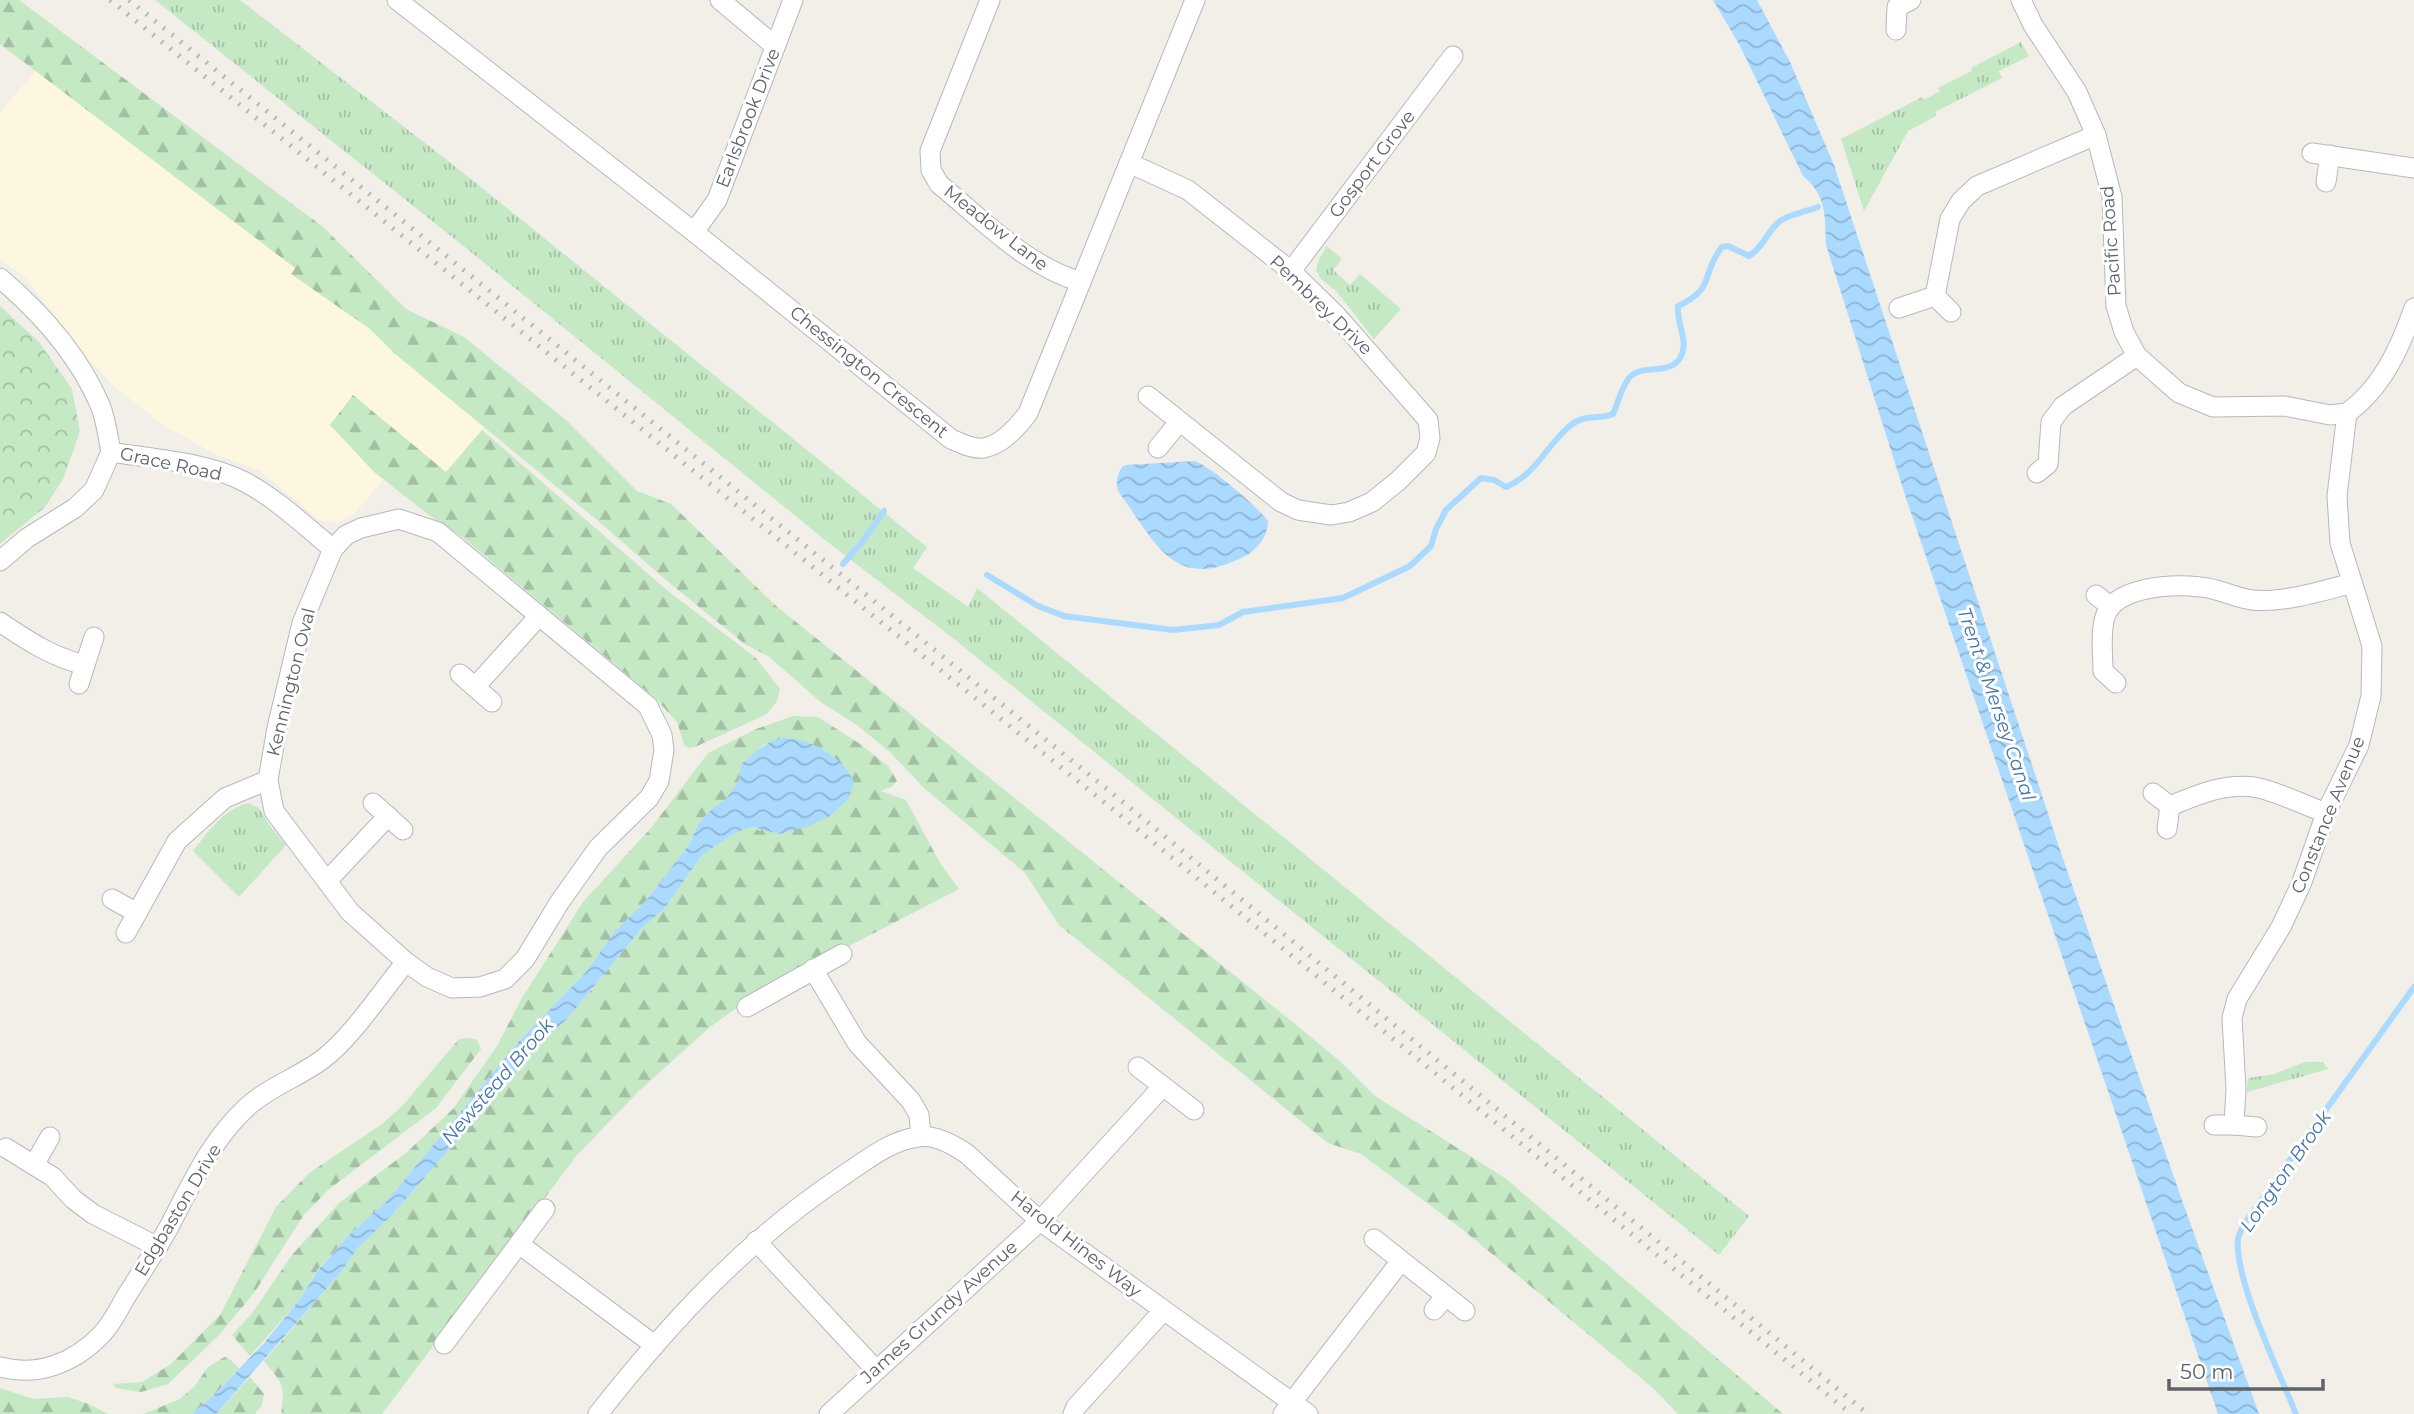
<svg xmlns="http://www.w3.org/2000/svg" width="2414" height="1414" viewBox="0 0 2414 1414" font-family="Montserrat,sans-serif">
<defs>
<pattern id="grass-tufts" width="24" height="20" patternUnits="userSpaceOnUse" patternTransform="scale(1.75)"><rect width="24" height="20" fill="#c5e8c5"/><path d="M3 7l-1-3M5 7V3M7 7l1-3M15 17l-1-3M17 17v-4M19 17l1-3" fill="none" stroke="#a3c0a4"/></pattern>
<pattern id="forest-firs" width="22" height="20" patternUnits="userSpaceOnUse" patternTransform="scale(1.75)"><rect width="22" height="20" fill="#c5e8c5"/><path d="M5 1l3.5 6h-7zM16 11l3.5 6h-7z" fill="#a3c0a4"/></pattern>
<pattern id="park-crowns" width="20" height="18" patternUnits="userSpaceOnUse" patternTransform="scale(1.75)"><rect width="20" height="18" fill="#c5e8c5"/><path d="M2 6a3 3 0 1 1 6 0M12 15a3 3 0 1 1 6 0" fill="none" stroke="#a3c0a4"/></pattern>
<pattern id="water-waves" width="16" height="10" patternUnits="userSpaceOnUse" patternTransform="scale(1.75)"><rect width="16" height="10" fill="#aadaff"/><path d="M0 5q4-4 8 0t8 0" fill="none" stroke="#8eb4d2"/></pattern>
</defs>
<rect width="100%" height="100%" fill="#f1efe8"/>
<polygon fill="#fef7e0" points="36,70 448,384 491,419 446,472 413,445 355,513 338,523 320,520 260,471 215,454 165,426 115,387 86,356 26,278 0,259 0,113"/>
<g fill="url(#grass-tufts)">
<polygon points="155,0 240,0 461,171 927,547 913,568 968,607 977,588 1749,1216 1719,1255 954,639 825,540 466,248"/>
<polygon points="2021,42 2029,56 1999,71 2002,78 1935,112 1936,116 1908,131 1864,211 1841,139 1922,97 1924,100 1940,91 1938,88 1972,71 1971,68"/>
<polygon points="1327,246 1342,259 1333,270 1350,285 1360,274 1401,309 1374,339 1336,291 1321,279 1316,270 1319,259"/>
<path d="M248,803L259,808L268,823L286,845L239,897L193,851C207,833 224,809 248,803Z"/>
<polygon points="2305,1062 2323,1062 2328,1069 2247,1092 2248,1078 2274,1074"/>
</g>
<g fill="url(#forest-firs)">
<polygon points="0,0 19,0 323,227 406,309 464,337 566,420 637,491 671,504 775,605 1290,1020 1341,1062 1375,1096 1505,1178 1783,1414 1678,1414 1654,1389 1462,1229 1361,1154 1328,1143 1059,925 1025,873 925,789 890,752 857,725 822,703 768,656 746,645 673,586 597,520 394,353 370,329 291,274 295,268 0,44"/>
<polygon points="353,395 446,472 482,430 668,591 756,658 780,689 777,701 767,714 695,747 688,748 684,745 677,722 655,698 461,536 429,515 374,472 330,425"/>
<path d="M793,716L818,717L860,744L889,767L897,781L891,787L881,791L906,800L940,863L959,889L755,995L710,1027L639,1091L577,1155L382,1414H281C286,1385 282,1383 264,1361L342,1271L357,1249L391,1216L476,1119L501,1087L534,1049L567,1019L642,928L664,909L703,854L735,833L751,827L761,831L766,742L757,752L741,764L739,780L726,799L714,807L698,824L690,843L646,901L615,931L586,972L520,1040L387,1201L351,1233L318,1269L300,1299L250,1356L232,1335L253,1312L292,1255L339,1203L406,1153L453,1109L497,1046L522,998L583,902L651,828L708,753L756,729Z"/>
<polygon points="470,1038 477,1040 481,1049 436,1108 328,1190 303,1216 254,1293 219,1335 168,1384 141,1392 116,1388 113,1384 142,1382 171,1364 220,1315 276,1207 309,1173 382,1124 403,1105 459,1039"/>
<polygon points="226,1356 239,1368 216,1393 192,1414 143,1414 180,1399 194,1387 208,1367"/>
<polygon points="250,1377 264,1394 262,1405 255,1414 216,1414"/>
<polygon points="0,1388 34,1399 68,1397 89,1404 108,1414 0,1414"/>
</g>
<polygon fill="url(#park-crowns)" points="0,306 39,342 72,389 80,431 63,479 45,507 0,544"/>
<g fill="url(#water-waves)">
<path d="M1713,0H1757L1790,62L1834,165L2062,856L2183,1203L2259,1414H2218L1907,501L1826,245C1825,216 1827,196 1803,176L1740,46Z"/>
<path d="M1194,461C1208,464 1259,508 1268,521C1268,536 1257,550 1245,556C1173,594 1155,541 1118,491C1116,481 1117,476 1122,467L1126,465Z"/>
<path d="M782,738C811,738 842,756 854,782L849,798L830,816L809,826L780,834L751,827L735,833L703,854L664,909L642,928L567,1019L534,1049L476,1119L391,1216L357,1249L342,1271L216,1414H192L216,1393L264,1343L300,1299L318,1270L351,1233L387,1201L520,1040L586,972L615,931L646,901L690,843L698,824L714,807L726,799L739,780L741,764C756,753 764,742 782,738Z"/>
</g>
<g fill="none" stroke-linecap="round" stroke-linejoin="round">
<g stroke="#aadaff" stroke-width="6">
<polyline points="843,564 862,542 884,511"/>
<path d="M987,575L1038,606L1064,616L1173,630L1219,625L1243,612L1343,598L1410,566L1431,546L1436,529L1446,510L1481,478L1494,480L1506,487C1537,474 1546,445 1571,425C1583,414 1599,420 1613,414C1618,403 1621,388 1629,378C1642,362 1673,378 1682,354C1688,339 1676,322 1678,306C1717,288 1700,274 1722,247L1728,246L1749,256C1763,248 1767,231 1780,221C1789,214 1806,212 1818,207"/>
<path d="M2296,1414C2280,1374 2234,1279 2238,1239C2239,1234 2242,1229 2244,1224L2414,987"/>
</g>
<defs>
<g id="minor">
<path d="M397,0L694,232L951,439C960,443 974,450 984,448C1001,445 1018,427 1028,413L1195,0"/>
<polyline points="720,0 775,46"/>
<path d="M990,0L930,151L931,170L939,184C983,220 1026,266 1081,282"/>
<polyline points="2021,0 2033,25 2077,92 2096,135 2112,197 2116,306 2124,332 2137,356 2179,393 2213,407 2285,406 2330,415 2347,413"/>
<polyline points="1896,30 1897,7 1911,0"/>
<polyline points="2312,153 2414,168"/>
<polyline points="1129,163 1188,190 1291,271 1336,315 1428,420 1430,438 1426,453 1398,481 1372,502 1349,512 1331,515 1298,510 1281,502 1148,396"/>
<polyline points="2326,182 2330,155"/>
<polyline points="694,232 717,200 793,0"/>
<polyline points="1291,271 1453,56"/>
<path d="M0,278C40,312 79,356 100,405C106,419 108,437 111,452"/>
<polyline points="1935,296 1951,312"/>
<polyline points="1899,308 1935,296 1950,219 1961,201 1977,186 2096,135"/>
<polyline points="1158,448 1179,422"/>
<path d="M111,452C153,459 205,462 243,481C276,498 305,526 333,549"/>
<polyline points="2037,473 2048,464 2051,422 2063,406 2137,356"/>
<polygon points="399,519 438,532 648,706 662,735 664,750 659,781 649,798 598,848 559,903 525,959 505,979 480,987 452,988 427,977 406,962 350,912 274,811 268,780 277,728 302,623 333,549 346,535 361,528"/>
<polyline points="0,561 27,538 75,508 94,490 111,452"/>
<polyline points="2096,595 2110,606"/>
<path d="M0,622C28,641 52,657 85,665L94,637"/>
<polyline points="460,674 492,702"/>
<path d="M2116,683L2103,671C2103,655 2100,633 2105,617C2115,586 2172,584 2200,587C2218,588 2235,598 2252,600C2283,603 2323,591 2352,583"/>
<polyline points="79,684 85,665"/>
<polyline points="475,687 539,616"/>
<path d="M2153,793L2170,806C2197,795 2224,783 2254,787C2274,790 2306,806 2326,813"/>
<polyline points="373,803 403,830"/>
<polyline points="2167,829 2170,806"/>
<polyline points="327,881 388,816"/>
<polyline points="112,899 137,913"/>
<polyline points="126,933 177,841 225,798 268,780"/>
<polyline points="813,969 857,1043 911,1101 919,1115 921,1136"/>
<polyline points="747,1007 842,954"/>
<polyline points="1138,1067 1194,1110"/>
<polyline points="2214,1125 2234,1125"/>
<path d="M2257,1127L2234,1125L2236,1089L2232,1018L2237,999L2281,927L2302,882L2326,813L2359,745L2371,696L2372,646L2340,543L2337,496L2347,413C2382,388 2400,348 2414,308"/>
<polyline points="6,1148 53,1177 73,1199 93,1214 158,1247"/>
<polyline points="34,1165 50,1137"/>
<polyline points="1374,1239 1465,1311"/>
<polyline points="756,1241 875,1369"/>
<polyline points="519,1244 653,1344"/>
<polyline points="1434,1310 1446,1296"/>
<polyline points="444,1344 545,1209"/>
<path d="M0,1367C38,1377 74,1363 101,1335C112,1324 119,1308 127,1295C141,1273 156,1250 169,1227C191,1185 211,1140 247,1107C269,1087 299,1077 323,1059C352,1037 382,991 406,962"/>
<path d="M598,1414C672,1320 746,1240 847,1173C868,1159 892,1140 918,1137C934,1134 954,1145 967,1154L1040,1221L1308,1414"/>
<polyline points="829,1414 1040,1221 1163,1086"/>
<polyline points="1073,1414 1076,1407 1163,1311"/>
<polyline points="1283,1414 1401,1261"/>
</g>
</defs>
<use href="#minor" stroke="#b5b8bc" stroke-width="21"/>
<use href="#minor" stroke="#fff" stroke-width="19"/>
<g stroke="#b6b7b8" stroke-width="5" stroke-dasharray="2 9" stroke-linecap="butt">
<polyline points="110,0 1115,811 1851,1414"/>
<polyline points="129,0 1123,802 1868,1414"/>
</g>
</g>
<g text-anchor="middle" stroke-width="6" stroke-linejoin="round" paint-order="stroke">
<g font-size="18" fill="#5f6368" stroke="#fff">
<text transform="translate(748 118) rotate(-69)" y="6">Earlsbrook Drive</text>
<text transform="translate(1372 164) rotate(-53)" y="6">Gosport Grove</text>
<text transform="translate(996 228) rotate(38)" y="6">Meadow Lane</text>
<text transform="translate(2111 241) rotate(-94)" y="6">Pacific Road</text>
<text transform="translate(1321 305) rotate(44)" y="6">Pembrey Drive</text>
<text transform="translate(869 372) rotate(39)" y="6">Chessington Crescent</text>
<text transform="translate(171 464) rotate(12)" y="6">Grace Road</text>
<text transform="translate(291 682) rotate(-76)" y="6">Kennington Oval</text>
<text transform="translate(2328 815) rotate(-68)" y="6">Constance Avenue</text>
<text transform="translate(178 1210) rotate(-59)" y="6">Edgbaston Drive</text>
<text transform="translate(1076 1244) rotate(38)" y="6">Harold Hines Way</text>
<text transform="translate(939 1312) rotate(-42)" y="6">James Grundy Avenue</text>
</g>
<g font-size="19" font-style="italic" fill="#4174aa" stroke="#fff">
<text transform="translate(1997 704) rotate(71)" y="7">Trent &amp; Mersey Canal</text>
<text transform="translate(497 1081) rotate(-49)" y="7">Newstead Brook</text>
<text transform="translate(2285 1171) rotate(-55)" y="7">Longton Brook</text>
</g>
</g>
<path d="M2169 1379v10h154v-10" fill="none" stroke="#5f6368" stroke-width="3.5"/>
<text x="2180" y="1379" font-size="21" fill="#5f6368" stroke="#ffffff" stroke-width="5" paint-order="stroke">50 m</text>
</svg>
